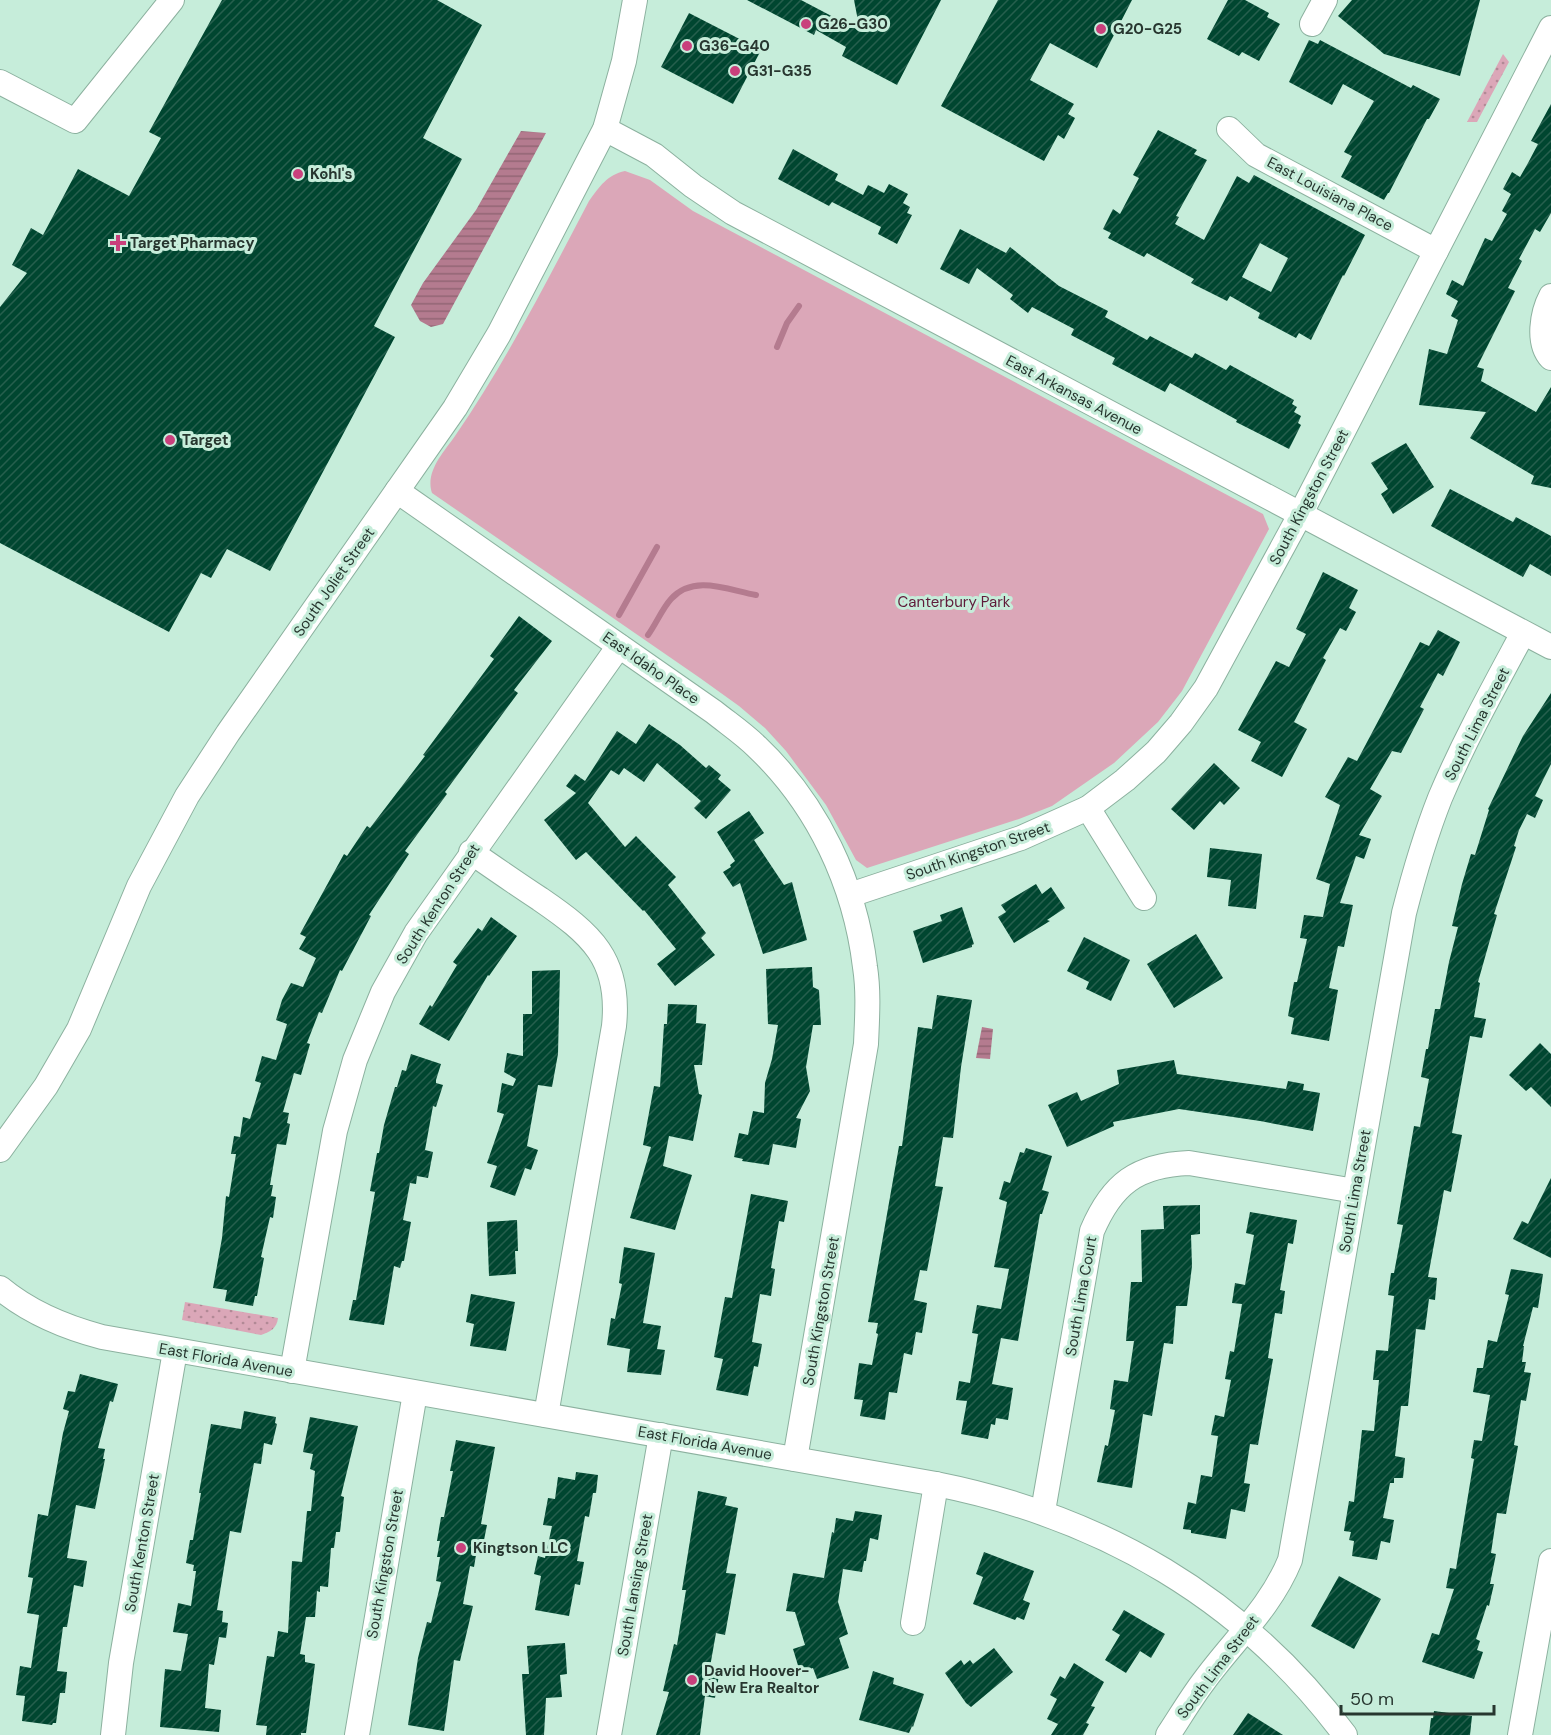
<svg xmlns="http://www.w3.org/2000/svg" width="1551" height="1735" viewBox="0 0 1551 1735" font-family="'DM Sans',sans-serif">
<defs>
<pattern id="grass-dots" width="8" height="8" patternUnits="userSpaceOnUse" patternTransform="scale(1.5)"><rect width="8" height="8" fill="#dba7b8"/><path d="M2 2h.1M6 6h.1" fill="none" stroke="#b28996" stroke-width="1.8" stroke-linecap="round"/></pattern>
<pattern id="water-rules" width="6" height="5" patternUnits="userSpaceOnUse" patternTransform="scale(1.5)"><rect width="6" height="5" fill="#b47b8f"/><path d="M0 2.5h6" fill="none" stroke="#926675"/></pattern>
<pattern id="building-hatch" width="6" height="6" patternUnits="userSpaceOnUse" patternTransform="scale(1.5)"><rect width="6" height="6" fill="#004630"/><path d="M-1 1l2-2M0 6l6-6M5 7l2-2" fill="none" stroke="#265f4d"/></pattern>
</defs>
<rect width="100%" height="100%" fill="#c6edda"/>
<g fill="url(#grass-dots)">
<polygon points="1503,54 1509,62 1477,122 1467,122"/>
<path d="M185,1302L278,1318C277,1328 270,1332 261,1335L182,1320Z"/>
</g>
<path fill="#dba7b8" d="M625,171L650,180L693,211L1263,514L1269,529L1182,691L1158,722L1114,763L1052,806L1019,819L867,868L856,860L826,805L786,751L765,728L739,706L700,678L432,493C425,472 443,453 455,436C506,362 547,281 589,201C600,186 607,175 625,171Z"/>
<g fill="url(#water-rules)">
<polygon points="521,131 546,133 443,324 431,327 420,321 411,305 423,283 476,210"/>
<polygon points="982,1027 993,1029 990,1059 976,1058"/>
</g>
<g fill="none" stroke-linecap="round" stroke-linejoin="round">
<g stroke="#b47b8f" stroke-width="6">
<polyline points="777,347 787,323 799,306"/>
<polyline points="619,615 657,547"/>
<path d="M648,635C656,624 662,609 671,599C694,574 728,590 756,595"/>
</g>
</g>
<g fill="url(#building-hatch)" fill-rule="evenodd">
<polygon points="222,0 437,0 482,25 423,138 462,159 374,326 395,337 270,571 227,549 211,578 201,573 169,632 0,543 0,307 27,273 12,265 31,228 43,235 78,169 129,196 161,138 149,132"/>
<polygon points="747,0 801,0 860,31 854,0 941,0 897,85 842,56 846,47 816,30 814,35"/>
<polygon points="998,0 1132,0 1097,68 1050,43 1030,80 1074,104 1068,114 1075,118 1064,139 1058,135 1044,161 941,106"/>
<polygon points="1228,0 1245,0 1269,13 1267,17 1280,24 1259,61 1242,52 1239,56 1207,39"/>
<polygon points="1352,0 1480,0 1460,76 1384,54 1338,16"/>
<polygon points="689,13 761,50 733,104 661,67"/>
<polygon points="1309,40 1318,44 1320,40 1411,88 1413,85 1440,99 1429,119 1427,119 1389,193 1388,193 1384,200 1341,177 1352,156 1344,152 1374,101 1343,84 1332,105 1289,82"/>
<polygon points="1551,104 1551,213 1540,232 1535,229 1519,259 1522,261 1508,288 1515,291 1477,367 1484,369 1481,381 1536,412 1551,387 1551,488 1531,484 1534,476 1470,438 1486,412 1419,405 1429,349 1447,354 1458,320 1451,316 1458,301 1446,294 1452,280 1463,286 1485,238 1492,241 1507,214 1502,211 1511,194 1503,189 1512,172 1520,177 1528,163 1538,144 1531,141"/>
<path d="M1158,130L1197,150L1194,154L1207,160L1176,216L1179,217L1175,224L1204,240L1237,176L1249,183L1254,175L1365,235L1344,276L1343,275L1311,340L1299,333L1296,338L1258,318L1260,313L1230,296L1227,301L1191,283L1194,279L1147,253L1144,257L1108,238L1111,233L1103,229L1113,209L1120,214L1139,178L1133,175ZM1260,243L1288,258L1271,292L1242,277Z"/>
<polygon points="793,149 838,174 835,180 863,195 868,185 884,193 889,184 908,194 903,203 910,207 907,213 912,215 897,244 878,234 881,227 832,202 829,206 778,179"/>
<polygon points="960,229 1006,253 1010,247 1059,286 1108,311 1105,317 1147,340 1150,336 1192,358 1195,353 1226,370 1230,365 1294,400 1292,404 1297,407 1294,412 1301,416 1298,423 1301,425 1289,449 1236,422 1237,420 1170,383 1165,392 1112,364 1115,358 1071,335 1074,329 1032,307 1028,313 1010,299 1013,295 977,268 969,284 940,269"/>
<polygon points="1406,443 1434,487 1393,514 1381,494 1388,489 1371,463"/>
<polygon points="1450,489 1513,522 1516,517 1551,536 1551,576 1530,564 1523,577 1431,526"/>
<polygon points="1323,572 1358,590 1349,608 1356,612 1346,631 1340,628 1323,658 1326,660 1294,722 1307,729 1282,777 1251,761 1261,742 1238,730 1276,661 1289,667 1306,634 1296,629"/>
<polygon points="519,616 552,641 514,690 518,693 445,792 447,794 405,851 409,854 369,915 371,916 342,971 340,970 322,1013 319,1012 307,1043 310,1044 301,1075 294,1073 283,1112 289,1113 287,1123 290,1124 286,1145 277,1144 270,1185 273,1185 271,1196 276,1197 273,1218 270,1217 261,1257 264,1258 257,1296 255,1296 253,1306 225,1301 227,1290 213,1288 222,1238 226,1196 229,1197 236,1154 231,1154 234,1136 240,1137 243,1117 250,1119 261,1083 255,1081 262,1056 276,1060 287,1024 276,1020 282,1000 291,983 303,987 316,958 299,949 306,937 300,934 344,854 347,856 367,826 370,828 425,756 423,755 494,659 490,656"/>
<polygon points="1438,630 1460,642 1443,676 1438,673 1420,707 1424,709 1401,753 1392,751 1370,789 1382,796 1359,835 1371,839 1364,859 1356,856 1340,903 1353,905 1344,947 1338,946 1329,988 1338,990 1329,1041 1291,1034 1294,1018 1288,1016 1294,982 1297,982 1307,939 1300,938 1304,915 1323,917 1330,884 1316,879 1340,805 1325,797 1348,757 1357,761 1420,642 1429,646"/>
<polygon points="1551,693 1551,764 1535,796 1543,800 1535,818 1527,814 1519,830 1514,846 1516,847 1494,914 1497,915 1478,982 1480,983 1474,1017 1486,1019 1482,1038 1470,1036 1452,1133 1462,1135 1451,1192 1444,1190 1428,1277 1437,1278 1435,1300 1429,1299 1425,1330 1416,1329 1408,1406 1401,1406 1395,1456 1405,1458 1403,1478 1394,1478 1394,1483 1390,1483 1383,1518 1394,1520 1390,1543 1381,1541 1377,1560 1352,1556 1354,1541 1349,1540 1351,1532 1344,1531 1349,1501 1354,1502 1362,1430 1374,1431 1379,1380 1373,1380 1376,1350 1388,1351 1394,1296 1388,1295 1391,1273 1394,1273 1403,1225 1397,1224 1414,1126 1420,1127 1429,1079 1421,1077 1426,1049 1428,1049 1435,1009 1440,1009 1449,962 1458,927 1452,926 1462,884 1471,854 1475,855 1489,810 1488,809 1523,736"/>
<polygon points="649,724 680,745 706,768 709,765 721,775 718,779 731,790 706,819 694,808 701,801 657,763 644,782 624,768 619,775 611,770 588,803 625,847 636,836 676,877 668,885 706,933 701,938 715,955 675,986 657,964 676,949 644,910 643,911 586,852 576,860 544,820 576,793 566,786 575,774 585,781 617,731 636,744"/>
<polygon points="1214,763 1240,788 1224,805 1220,801 1194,830 1171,809"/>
<polygon points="749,811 764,833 754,840 784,885 792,882 807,940 763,954 740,883 733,887 723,872 731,867 730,865 735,861 717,832"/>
<polygon points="1210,848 1262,854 1256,909 1228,906 1231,880 1207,877"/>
<polygon points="1036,884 1042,894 1051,887 1065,908 1047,920 1050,921 1014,943 998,917 1006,912 1001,905"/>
<polygon points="962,907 974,944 972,945 972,947 923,963 913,931 942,921 940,915"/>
<polygon points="491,917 517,936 489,976 488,975 449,1041 419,1024 430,1005 432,1007 457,965 453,962 478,928 482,931"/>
<polygon points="1196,934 1223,978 1174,1008 1147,964"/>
<polygon points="1084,937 1130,960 1111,1001 1086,989 1089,982 1067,971"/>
<polygon points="812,967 813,987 819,990 821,1025 813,1025 806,1067 810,1091 796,1118 801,1119 796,1148 773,1144 769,1165 742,1161 743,1159 734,1157 739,1133 748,1135 753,1111 764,1113 765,1083 772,1059 778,1025 768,1024 766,969"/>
<polygon points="560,970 558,1054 552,1087 538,1085 527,1146 538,1150 531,1170 525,1168 515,1196 490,1187 497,1166 487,1163 504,1114 497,1112 502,1083 513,1086 516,1079 504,1072 507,1053 523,1056 523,1014 532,1014 532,971"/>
<polygon points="937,995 972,1000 961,1067 953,1138 943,1137 935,1186 943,1187 927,1271 920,1270 914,1300 927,1303 922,1333 916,1332 912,1355 904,1353 897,1393 889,1392 885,1420 860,1416 863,1400 854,1399 859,1363 872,1365 878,1334 876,1333 878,1323 868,1322 899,1146 902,1146 918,1027 932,1029"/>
<polygon points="668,1004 697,1005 696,1023 706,1024 702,1065 694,1065 699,1094 702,1095 693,1141 669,1136 663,1166 692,1175 675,1230 630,1218 651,1147 643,1145 654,1086 660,1087 664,1024 667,1024"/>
<polygon points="1540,1043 1551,1054 1551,1107 1531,1087 1526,1091 1509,1075"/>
<polygon points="411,1054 441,1064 436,1080 436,1083 443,1085 436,1107 433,1106 425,1150 433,1152 428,1178 417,1176 416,1184 410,1183 403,1220 411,1222 404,1261 402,1261 400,1268 394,1266 384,1325 349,1320 353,1300 356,1300 375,1192 370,1191 377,1153 379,1153 384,1125 395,1087 397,1087 402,1070 406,1071"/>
<polygon points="1174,1060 1177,1074 1286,1089 1288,1081 1304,1084 1303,1090 1320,1093 1313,1131 1260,1121 1179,1109 1113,1122 1114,1126 1067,1147 1048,1105 1077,1092 1081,1101 1119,1084 1117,1070"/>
<polygon points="1026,1148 1052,1156 1042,1190 1049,1192 1042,1214 1040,1214 1018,1341 1001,1338 992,1384 1013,1388 1008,1420 996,1418 995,1425 991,1424 988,1439 961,1434 967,1401 956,1400 959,1381 970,1383 978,1334 972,1333 977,1305 1001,1309 1009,1269 994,1267 1007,1202 999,1199 1004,1181 1010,1183 1020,1152 1024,1153"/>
<polygon points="1551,1178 1551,1258 1513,1239 1522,1221 1528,1224"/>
<polygon points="751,1194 788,1201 784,1222 779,1221 771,1268 775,1269 771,1296 760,1294 752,1342 762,1344 758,1367 754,1366 748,1396 716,1390 723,1359 714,1357 725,1297 732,1298"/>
<polygon points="1200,1205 1200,1234 1191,1235 1192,1266 1187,1306 1176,1306 1173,1344 1164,1343 1152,1416 1143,1414 1132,1488 1097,1482 1105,1445 1108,1446 1115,1410 1110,1409 1114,1380 1128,1382 1134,1341 1126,1341 1131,1282 1142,1282 1141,1230 1164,1229 1163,1206"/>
<polygon points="1250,1212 1297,1220 1293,1244 1288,1243 1280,1290 1285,1291 1282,1314 1275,1313 1268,1358 1273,1359 1258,1445 1250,1444 1244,1483 1250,1484 1245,1512 1231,1509 1226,1539 1191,1533 1191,1530 1183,1529 1188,1502 1196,1504 1201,1475 1212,1477 1218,1436 1211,1435 1215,1415 1224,1417 1231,1380 1225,1379 1230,1351 1234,1352 1242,1304 1232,1303 1235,1283 1245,1285 1254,1235 1246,1233"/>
<polygon points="517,1220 518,1251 515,1251 516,1274 489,1276 487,1222"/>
<polygon points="624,1247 655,1253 643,1323 661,1326 657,1349 665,1350 661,1375 627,1372 630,1349 607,1345 611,1318 615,1319 622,1284 619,1283"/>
<polygon points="1511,1269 1543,1274 1538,1308 1533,1307 1523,1346 1524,1346 1522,1362 1526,1362 1524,1372 1531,1373 1526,1401 1521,1400 1514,1445 1518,1446 1506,1514 1497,1513 1491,1553 1496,1554 1490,1584 1494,1584 1489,1606 1487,1605 1476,1639 1480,1641 1477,1650 1483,1652 1474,1679 1422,1662 1432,1633 1439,1635 1454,1589 1446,1588 1450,1568 1456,1569 1474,1459 1471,1458 1474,1440 1482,1441 1490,1395 1473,1392 1477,1368 1483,1368 1488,1340 1497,1342 1509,1295 1505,1294"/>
<polygon points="471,1294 515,1302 506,1351 470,1346 474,1324 466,1322"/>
<polygon points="80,1374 118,1384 113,1402 110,1401 98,1448 105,1449 103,1459 105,1459 95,1509 76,1505 67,1558 87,1561 83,1587 74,1585 67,1627 63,1627 57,1671 67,1672 65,1693 60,1693 56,1723 53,1723 52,1725 22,1721 25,1696 16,1695 20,1666 31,1668 39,1615 27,1613 33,1578 28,1577 38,1514 48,1516 63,1433 69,1411 63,1409 68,1391 75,1392"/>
<polygon points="244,1411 276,1417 275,1423 277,1424 272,1445 264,1443 261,1464 254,1463 241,1533 230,1531 217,1610 223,1611 222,1622 228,1623 226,1638 219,1637 214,1665 209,1664 205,1708 221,1710 219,1732 160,1727 165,1669 181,1671 188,1634 173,1632 178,1603 191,1606 196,1571 193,1571 194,1565 186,1563 190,1540 193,1540 201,1493 199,1493 211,1424 241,1429"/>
<polygon points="310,1417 358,1426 341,1496 344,1497 340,1532 336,1532 334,1548 331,1548 328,1587 320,1586 320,1592 317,1591 315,1617 306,1617 300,1654 305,1655 305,1662 315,1664 306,1733 301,1733 301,1735 266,1735 267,1726 256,1725 267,1656 274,1657 278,1631 288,1633 292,1561 302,1562 307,1511 311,1511 315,1471 310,1469 313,1454 303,1452"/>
<polygon points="456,1440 495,1447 481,1524 487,1525 481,1555 476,1555 474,1567 470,1566 463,1604 473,1606 460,1661 454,1660 444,1731 408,1725 418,1658 427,1622 431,1623 441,1582 436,1581 440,1557 437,1557 440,1541 437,1541 441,1517 444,1517 453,1471 450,1471"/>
<polygon points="576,1472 598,1475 596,1493 593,1493 589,1517 585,1516 577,1561 584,1562 580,1585 575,1584 569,1616 535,1610 541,1576 534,1574 538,1556 545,1558 552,1526 543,1525 548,1498 555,1499 558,1477 575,1480"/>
<polygon points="698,1491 727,1497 725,1505 738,1508 726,1573 736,1574 725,1635 716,1633 710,1667 720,1669 715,1698 705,1696 700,1735 656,1735 669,1692 663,1691 674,1644 677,1645 686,1590 682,1590"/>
<polygon points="855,1511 882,1515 878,1540 870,1538 866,1561 864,1561 862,1572 843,1569 838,1602 848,1634 839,1638 849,1668 817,1679 813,1668 800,1672 793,1649 805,1645 795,1612 786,1611 793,1573 824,1578 832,1532 834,1533 836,1518 853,1521"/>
<polygon points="984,1552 1034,1571 1023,1600 1030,1603 1024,1620 1017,1617 1015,1620 973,1604 983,1577 976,1574"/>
<polygon points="1339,1576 1381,1599 1354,1649 1311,1626"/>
<polygon points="1124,1610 1165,1634 1151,1658 1140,1651 1126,1673 1105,1660 1120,1635 1112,1630"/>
<polygon points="565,1643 567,1674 560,1675 562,1697 546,1698 544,1735 526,1735 522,1674 529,1674 527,1646"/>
<polygon points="994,1648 1013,1672 971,1707 966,1703 945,1673 961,1660 964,1665 970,1660 973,1664"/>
<polygon points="1074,1663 1104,1682 1091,1706 1095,1707 1086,1723 1089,1724 1083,1735 1051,1735 1058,1724 1047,1719 1057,1699 1050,1695 1060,1676 1065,1679"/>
<polygon points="873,1671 894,1678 893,1684 924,1694 913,1727 912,1726 909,1733 859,1720"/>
<polygon points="1434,1711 1472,1716 1470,1735 1429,1735 1431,1718 1433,1718"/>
<polygon points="1248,1713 1283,1735 1233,1735"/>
</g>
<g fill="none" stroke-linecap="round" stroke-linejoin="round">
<defs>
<g id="minor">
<polyline points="1312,24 1325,0"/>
<polyline points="0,82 75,121 172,0"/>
<polyline points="605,129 654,155 693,186 733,213 1551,647"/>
<polyline points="1229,129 1256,155 1436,251"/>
<path d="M1551,296C1542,313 1537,343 1551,358"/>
<path d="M397,491L714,712C729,724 744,734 757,747C818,805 855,884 865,967C869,993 867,1019 866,1044L795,1459"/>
<polyline points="1088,808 1144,898"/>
<path d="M471,852C494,868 517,884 540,899C591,934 621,959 614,1026L546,1415"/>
<polyline points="850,895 1021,838 1088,808 1125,780 1156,752 1181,723 1206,688 1300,515 1551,28"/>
<polyline points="0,1150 46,1086 79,1029 139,886 187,796 228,733 455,408 499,334 605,129 624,61 635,0"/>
<path d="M0,1288C30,1313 64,1327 102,1337L936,1484C1102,1517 1243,1598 1345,1735"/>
<polyline points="292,1371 335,1131 355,1060 383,992 416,933 619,646"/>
<path d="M1043,1511L1092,1231C1112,1184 1137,1165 1189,1163L1355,1191"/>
<polyline points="913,1623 936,1484"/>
<polyline points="113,1735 121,1663 175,1351"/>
<polyline points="357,1735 415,1393"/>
<polyline points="609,1735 661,1435"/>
<path d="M1168,1735C1180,1717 1191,1698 1204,1681C1234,1640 1271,1607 1290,1560L1404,913C1414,874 1425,836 1440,798C1464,741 1494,687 1523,633"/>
<polyline points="1520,1735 1551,1561"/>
</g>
</defs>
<use href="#minor" stroke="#8cb19f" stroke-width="26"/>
<use href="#minor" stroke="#fff" stroke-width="24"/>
</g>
<g fill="#c9407c" stroke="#c6edda" stroke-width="2">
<circle cx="806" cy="24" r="6"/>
<circle cx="1101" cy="29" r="6"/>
<circle cx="687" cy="46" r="6"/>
<circle cx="735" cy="71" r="6"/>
<circle cx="298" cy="174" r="6"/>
<path d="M115 234h6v6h6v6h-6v6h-6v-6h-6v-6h6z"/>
<circle cx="170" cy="440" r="6"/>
<circle cx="461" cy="1548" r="6"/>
<circle cx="692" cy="1680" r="6"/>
</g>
<g text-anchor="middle" stroke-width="6" stroke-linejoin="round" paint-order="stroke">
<g font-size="15" font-weight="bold" fill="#27362f" stroke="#c6edda" text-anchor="start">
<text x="818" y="29">G26-G30</text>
<text x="1113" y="34">G20-G25</text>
<text x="699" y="51">G36-G40</text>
<text x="747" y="76">G31-G35</text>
<text x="310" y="179">Kohl's</text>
<text x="130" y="248">Target Pharmacy</text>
<text x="182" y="445">Target</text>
<text x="473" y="1553">Kingtson LLC</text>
<text x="704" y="1676">David Hoover-<tspan x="704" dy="17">New Era Realtor</tspan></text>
</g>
<g font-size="15" fill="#27362f" stroke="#c6edda">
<text transform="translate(1330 194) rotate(28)" y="5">East Louisiana Place</text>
<text transform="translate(1074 395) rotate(28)" y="5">East Arkansas Avenue</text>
<text transform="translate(1309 497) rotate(-62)" y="5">South Kingston Street</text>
<text transform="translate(334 582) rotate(-55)" y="5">South Joliet Street</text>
<text transform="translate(651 668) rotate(35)" y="5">East Idaho Place</text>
<text transform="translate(1477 724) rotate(-63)" y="5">South Lima Street</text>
<text transform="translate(978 851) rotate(-19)" y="5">South Kingston Street</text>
<text transform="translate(438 904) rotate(-57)" y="5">South Kenton Street</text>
<text transform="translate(1355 1191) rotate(-80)" y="5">South Lima Street</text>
<text transform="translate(1081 1296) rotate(-80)" y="5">South Lima Court</text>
<text transform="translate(821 1311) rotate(-80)" y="5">South Kingston Street</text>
<text transform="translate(226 1360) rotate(10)" y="5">East Florida Avenue</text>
<text transform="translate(705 1443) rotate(10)" y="5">East Florida Avenue</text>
<text transform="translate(142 1543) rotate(-80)" y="5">South Kenton Street</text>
<text transform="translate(385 1564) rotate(-80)" y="5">South Kingston Street</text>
<text transform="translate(635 1585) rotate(-80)" y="5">South Lansing Street</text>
<text transform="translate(1218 1667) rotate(-53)" y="5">South Lima Street</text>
</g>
<g font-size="15" fill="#5f1a39" stroke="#c6edda">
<text x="954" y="607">Canterbury Park</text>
</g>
</g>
<path d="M1341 1705v9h153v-9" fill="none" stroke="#27362f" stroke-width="3"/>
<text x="1350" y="1705" font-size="18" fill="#27362f" stroke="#c6edda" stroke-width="4.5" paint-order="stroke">50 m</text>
</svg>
